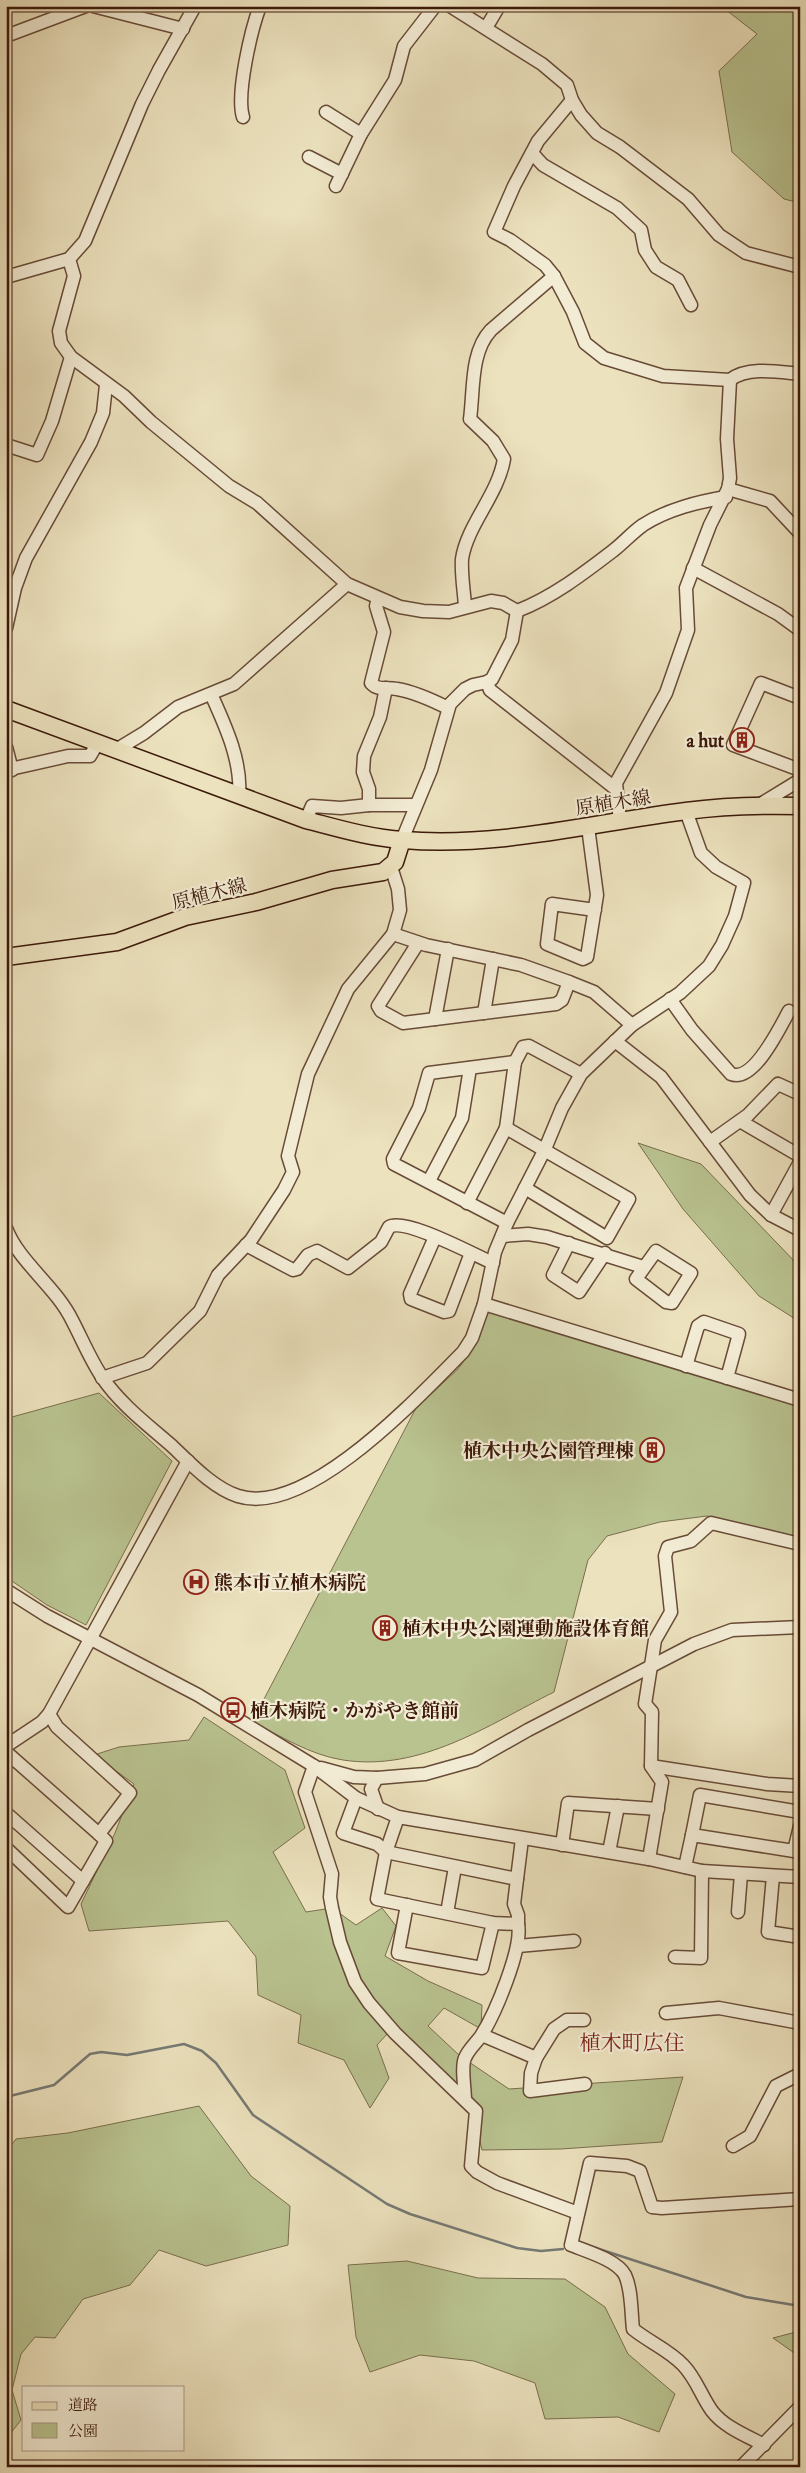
<svg xmlns="http://www.w3.org/2000/svg" width="806" height="2473" viewBox="0 0 806 2473" font-family="'IM FELL Double Pica','Noto Serif JP',serif">
<rect width="100%" height="100%" fill="#ece2be"/>
<filter id="stains"><feTurbulence type="fractalNoise" baseFrequency=".004" numOctaves="4"/><feColorMatrix values="0 0 0 0 .2 0 0 0 0 .09 0 0 0 0 .02 0 0 0 .5 -.17"/></filter>
<radialGradient id="worn" r=".72"><stop offset=".6" stop-color="#630" stop-opacity="0"/><stop offset="1" stop-color="#630" stop-opacity=".3"/></radialGradient>
<g fill="#b9c390" stroke="#7a6e4d">
<polygon points="721,6 800,6 800,203 784,199 732,152 719,71 757,34"/>
<polygon points="638,1143 701,1164 800,1267 800,1322 759,1296 683,1209"/>
<path d="M487,1310L800,1404V1541L707,1516L660,1522L607,1536L588,1560L554,1692C488,1725 421,1772 343,1760C310,1755 281,1736 252,1722L416,1408L458,1369L477,1343Z"/>
<polygon points="99,1393 172,1461 86,1625 47,1605 6,1577 6,1434 12,1417"/>
<polygon points="204,1717 285,1770 305,1828 273,1852 306,1912 332,1908 356,1925 382,1908 396,1926 385,1956 428,1981 482,2005 481,2029 444,2008 428,2026 460,2056 509,2089 683,2077 662,2142 561,2149 482,2150 473,2111 389,2032 377,2045 389,2078 370,2108 344,2060 298,2043 301,2015 258,1995 256,1957 228,1921 89,1931 81,1904 115,1833 134,1784 94,1755 119,1747 189,1740"/>
<polygon points="199,2106 251,2176 290,2206 288,2245 206,2266 159,2250 130,2285 83,2299 55,2338 35,2337 21,2354 12,2390 21,2420 6,2439 6,2152 16,2139 68,2133"/>
<polygon points="407,2261 478,2278 565,2279 605,2307 628,2354 675,2394 659,2432 618,2417 545,2419 535,2383 474,2361 420,2355 370,2372 356,2337 348,2265"/>
<polygon points="800,2331 800,2357 773,2338"/>
</g>
<g fill="none" stroke-linecap="round" stroke-linejoin="round">
<g stroke="#767a75" stroke-width="2.5">
<polyline points="6,2097 54,2085 90,2054 101,2052 127,2055 184,2044 202,2051 216,2063 253,2115 387,2204 410,2214 517,2248 541,2251 563,2249"/>
<polyline points="593,2247 746,2297 800,2306"/>
</g>
<defs>
<g id="minor">
<polyline points="93,6 183,29"/>
<polyline points="450,6 542,64 567,85 572,100 581,115 597,133 620,147 688,199 719,235 746,253 800,267"/>
<polyline points="486,28 499,6"/>
<polyline points="6,36 86,6"/>
<path d="M572,100L538,141L514,186L494,232L510,240L545,265L554,276L573,312L585,343L604,358L663,376L730,380C748,366 779,372 800,374"/>
<polyline points="326,112 361,134"/>
<path d="M243,117C236,94 251,30 260,6"/>
<polyline points="532,153 543,165 617,208 641,230 645,250 656,267 678,280 691,305"/>
<polyline points="309,157 342,174"/>
<polyline points="336,186 361,134 395,80 404,46 435,6"/>
<path d="M69,259L74,276L59,331L61,343L71,357L124,396L151,422L229,486L257,503L347,584L400,607L423,611L449,612L491,601L503,603L517,611C553,597 584,573 614,550C624,542 633,532 643,525C668,509 698,502 726,497"/>
<polyline points="6,277 69,259 85,241 142,104 159,70 195,6"/>
<polyline points="6,445 37,455 52,421 71,357"/>
<polyline points="728,489 770,501 800,533"/>
<polyline points="693,568 778,614 800,630"/>
<path d="M378,598L376,606L384,632L371,683C378,691 387,687 397,689C415,692 432,700 448,708"/>
<path d="M465,606C464,591 461,574 462,559C467,525 498,495 504,459L493,441L470,419C474,391 470,352 491,330L554,276"/>
<polyline points="6,628 15,588 26,558 91,442 103,413 106,385"/>
<polyline points="487,682 490,690 616,789"/>
<path d="M211,694C225,725 242,761 239,796"/>
<polyline points="800,698 761,683 733,745 800,770"/>
<polyline points="6,747 12,770"/>
<polyline points="116,750 144,733 178,707 234,684 347,584"/>
<polyline points="6,770 68,756 90,756 97,744"/>
<polyline points="369,805 369,789 363,772 364,756 380,717 386,688"/>
<polyline points="759,805 800,780"/>
<polyline points="306,820 312,806 341,808 369,805 415,805"/>
<polyline points="620,822 616,783 666,693 688,630 686,588 710,525 728,489 730,478 727,439 730,380"/>
<polyline points="588,827 597,895 587,957 583,959 547,944 552,904 595,910"/>
<polyline points="402,840 431,770 450,704 465,689 473,685 487,682 492,679 512,640 517,611"/>
<polyline points="393,934 426,945 521,965 569,982 594,992 632,1025"/>
<polyline points="418,943 378,1006 381,1011 403,1023 556,1004 562,1000 569,982"/>
<path d="M670,999L692,1030L731,1074C754,1083 780,1027 789,1011"/>
<polyline points="484,1013 493,959"/>
<polyline points="435,1019 448,949"/>
<polyline points="615,1041 661,1077 750,1195 771,1215 800,1230"/>
<polyline points="740,1121 800,1156"/>
<polyline points="506,1128 629,1199 607,1238 525,1188"/>
<polyline points="710,1142 748,1115 778,1084 800,1094"/>
<polyline points="429,1181 462,1118 470,1068"/>
<polyline points="467,1203 506,1128 515,1062 523,1047 529,1046 581,1074"/>
<polyline points="771,1215 800,1162"/>
<polyline points="507,1223 394,1164 393,1159 419,1108 429,1073 515,1062"/>
<path d="M6,1228C18,1261 56,1287 72,1320C82,1339 90,1359 102,1377C120,1404 148,1425 172,1446C190,1463 213,1488 238,1496C307,1518 418,1397 463,1352L472,1338L484,1304L495,1252L507,1223L545,1149L562,1108L581,1074L632,1025L680,993L709,966L722,945L735,916L744,883L716,867L701,853L686,811"/>
<polyline points="502,1236 528,1234 547,1237 643,1267"/>
<polyline points="435,1237 410,1294 411,1299 444,1312 449,1311 471,1253"/>
<polyline points="569,1243 553,1275 579,1292 605,1253"/>
<path d="M246,1245L293,1270L297,1269L308,1255L317,1251L348,1268L381,1242L389,1227C405,1217 474,1255 493,1263"/>
<polygon points="656,1251 691,1273 672,1303 666,1302 636,1279"/>
<polyline points="484,1304 800,1400"/>
<polyline points="686,1366 698,1326 704,1322 739,1334 727,1378"/>
<polyline points="102,1378 147,1363 200,1311 218,1275 251,1240 284,1190 293,1172 288,1156 308,1074 348,989 393,934 400,910 398,889 391,867"/>
<polyline points="6,1590 47,1616 198,1695 314,1766 356,1798 398,1817 649,1859 702,1871 800,1877"/>
<polyline points="6,1746 42,1722 49,1714 188,1461"/>
<polyline points="6,1752 99,1834"/>
<polyline points="314,1766 305,1792 332,1874 330,1897 332,1908 340,1942 355,1982 369,2003 395,2033 476,2111 471,2166 477,2172 497,2183 578,2213"/>
<polyline points="651,1766 767,1784 800,1786"/>
<polyline points="321,1768 354,1777 377,1778 425,1774 475,1760 528,1730 694,1644 732,1630 800,1627"/>
<polyline points="377,1778 371,1789 378,1809"/>
<polyline points="356,1798 343,1833 377,1844 386,1852 517,1879 514,1904 518,1915 518,1924"/>
<polyline points="6,1813 83,1881"/>
<path d="M398,1817L386,1852L377,1899L493,1923L518,1924C523,1948 495,2014 481,2036C476,2043 468,2050 465,2058C461,2066 465,2090 465,2100"/>
<polyline points="692,1835 700,1795 800,1812"/>
<polyline points="562,1845 568,1803 658,1809"/>
<polyline points="6,1848 68,1907 106,1841 99,1834 130,1793 57,1727 49,1714"/>
<polyline points="609,1852 618,1806"/>
<polyline points="649,1859 662,1782 651,1766 652,1712 645,1704 655,1640 671,1612 665,1556 668,1547 691,1541 711,1523 800,1544"/>
<polyline points="685,1867 692,1835 794,1851 800,1826"/>
<polyline points="773,1876 768,1932 800,1937"/>
<polyline points="517,1879 522,1839"/>
<polyline points="407,1905 398,1953 482,1968 493,1923"/>
<polyline points="738,1912 741,1874"/>
<polyline points="447,1913 455,1867"/>
<polyline points="518,1946 574,1941"/>
<polyline points="675,1957 701,1958 702,1871"/>
<polyline points="666,2013 719,2008 800,2023"/>
<polyline points="482,2035 536,2058 531,2073 530,2091 585,2084"/>
<polyline points="536,2058 554,2029 567,2020 584,2020"/>
<polyline points="733,2146 750,2136 776,2086 800,2074"/>
<path d="M764,2445C747,2436 724,2427 712,2411C701,2396 696,2378 683,2365C669,2350 649,2342 633,2329C631,2312 632,2290 625,2275C617,2260 586,2251 571,2245L590,2163L627,2166L640,2171L652,2207L662,2208L800,2199"/>
<polyline points="741,2467 800,2407"/>
</g>
<g id="major">
<path d="M6,709L306,820C337,828 370,838 403,840C498,848 592,823 686,811C724,806 762,805 800,806"/>
<polyline points="6,957 117,942 185,917 256,902 332,880 383,872 395,862 402,840"/>
</g>
</defs>
<use href="#minor" stroke="#684b37" stroke-width="15"/>
<use href="#major" stroke="#3c190a" stroke-width="19"/>
<use href="#minor" stroke="#f3ecd5" stroke-width="12"/>
<use href="#major" stroke="#ece2be" stroke-width="16"/>
</g>
<defs>
<symbol id="building-ring" viewBox="-11 -11 22 22"><circle r="9.5" fill="#f3ecd5" stroke="#8f2418" stroke-width="1.5"/><path d="M-4-6H4V6H1V3H-1V6H-4ZM-2.5-4.3h1.7v1.8h-1.7ZM.8-4.3h1.7v1.8H.8ZM-2.5-1h1.7V.8h-1.7ZM.8-1h1.7V.8H.8Z" fill="#8f2418"/></symbol>
<symbol id="hospital-ring" viewBox="-11 -11 22 22"><circle r="9.5" fill="#f3ecd5" stroke="#8f2418" stroke-width="1.5"/><path d="M-5-5h3v3.5h4V-5h3V5h-3V1.5h-4V5h-3Z" fill="#8f2418"/></symbol>
<symbol id="bus-ring" viewBox="-11 -11 22 22"><circle r="9.5" fill="#f3ecd5" stroke="#8f2418" stroke-width="1.5"/><path d="M-5-6H5V4H4V6H2V4H-2V6H-4V4H-5ZM-3.5-4V0h7V-4ZM-3.5 1.2v1.5H-2V1.2ZM2 1.2v1.5H3.5V1.2Z" fill="#8f2418"/></symbol>
</defs>
<g fill-rule="evenodd">
<use href="#building-ring" x="728" y="726" width="28" height="28"/>
<use href="#building-ring" x="638" y="1436" width="28" height="28"/>
<use href="#hospital-ring" x="182" y="1568" width="28" height="28"/>
<use href="#building-ring" x="371" y="1614" width="28" height="28"/>
<use href="#bus-ring" x="219" y="1696" width="28" height="28"/>
</g>
<g text-anchor="middle" stroke-width="4.5" stroke-linejoin="round" paint-order="stroke">
<g font-size="19" font-weight="bold" fill="#3c190a" stroke="#f3ecd5" text-anchor="start">
<text x="724" y="747" text-anchor="end">a hut</text>
<text x="634" y="1457" text-anchor="end">植木中央公園管理棟</text>
<text x="214" y="1589">熊本市立植木病院</text>
<text x="402" y="1635">植木中央公園運動施設体育館</text>
<text x="250" y="1717">植木病院・かがやき館前</text>
</g>
<g font-size="19" fill="#3c190a" stroke="#f3ecd5">
<text transform="translate(613 802) rotate(-9)" y="7">原植木線</text>
<text transform="translate(209 893) rotate(-14)" y="7">原植木線</text>
</g>
<g font-size="21" fill="#7a1f14" stroke="#f3ecd5">
<text x="632" y="2050">植木町広住</text>
</g>
</g>
<rect width="806" height="2473" fill="none" stroke="#ece2be" stroke-width="25"/>
<rect x="8" y="8" width="791" height="2458" fill="none" stroke="#3c190a" stroke-width="2.5"/>
<rect x="12" y="12" width="781" height="2448" fill="none" stroke="#3c190a"/>
<rect x="22" y="2386" width="162" height="65" fill="#f3ecd5" stroke="#aa9884"/>
<rect x="32" y="2402" width="25" height="8" fill="#ece2be" stroke="#aa9884"/>
<text x="68" y="2410" font-size="15" fill="#3c190a">道路</text>
<rect x="32" y="2423" width="25" height="15" fill="#b9c390" stroke="#aa9884"/>
<text x="68" y="2436" font-size="15" fill="#3c190a">公園</text>
<rect width="100%" height="100%" filter="url(#stains)"/>
<rect width="100%" height="100%" fill="url(#worn)"/>
</svg>
